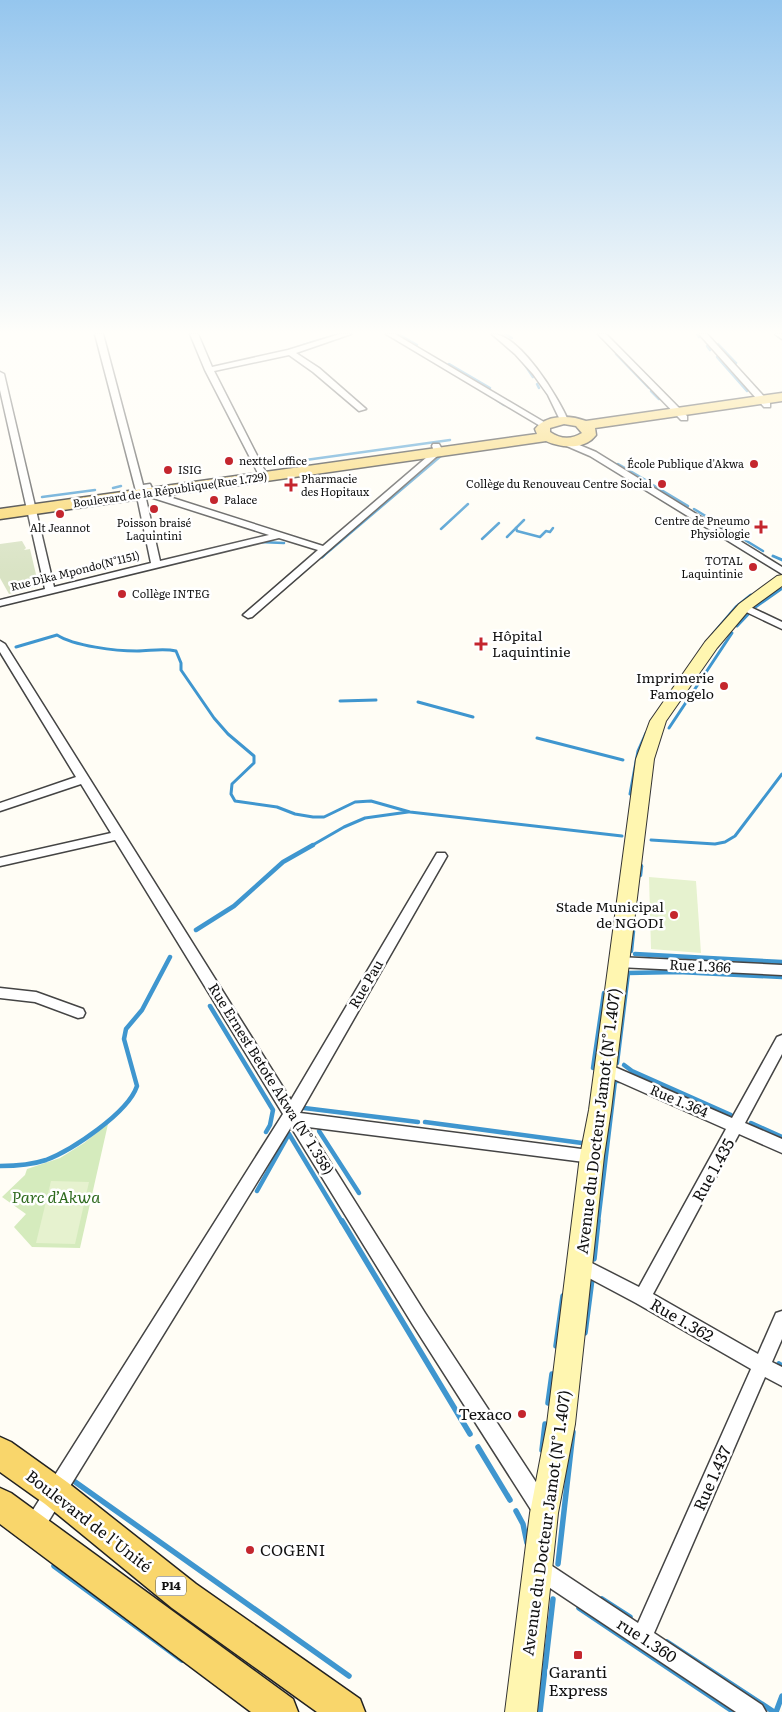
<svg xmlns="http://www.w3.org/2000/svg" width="782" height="1712" viewBox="0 0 782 1712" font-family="Literata,serif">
<rect width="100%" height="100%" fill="#fffdf5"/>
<polygon fill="#d5ebbd" points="108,1124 80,1248 32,1247 14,1227 26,1214 2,1197 25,1175 27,1169 60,1158 84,1143"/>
<polygon fill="#d9e3c4" points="22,541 26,548 24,550 30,549 38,583 36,587 9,594 0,578 0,544"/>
<g fill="#e6f2cf">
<polygon points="649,877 696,881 701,953 651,949"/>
<polygon points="51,1181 89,1182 75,1244 36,1243"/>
</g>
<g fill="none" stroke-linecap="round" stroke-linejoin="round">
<g stroke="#3f96cf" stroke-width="2.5">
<polyline points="398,334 417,345"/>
<polyline points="505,334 512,338"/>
<polyline points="697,334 699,337"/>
<polyline points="718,344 736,363"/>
<polyline points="303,345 339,334"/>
<polyline points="707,346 710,350"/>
<polyline points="616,354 649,388"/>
<polyline points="717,357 747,391"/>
<polyline points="523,362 533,377"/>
<polyline points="449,364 490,388"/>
<polyline points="537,384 539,388"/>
<polyline points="651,391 659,399"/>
<polyline points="498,401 504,405"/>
<polyline points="256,455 263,465"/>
<polyline points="284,463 450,440"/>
<polyline points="618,464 649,482"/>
<polyline points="653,485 688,506"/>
<polyline points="113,488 121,486"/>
<polyline points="42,497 95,490"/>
<polyline points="694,509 763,551"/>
<polyline points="516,528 517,531 540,537 546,531 550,532 553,528"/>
<polyline points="441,529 468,504"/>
<polyline points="507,537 524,520"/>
<polyline points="482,539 499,523"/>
<polyline points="259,542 284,543"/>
<polyline points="322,557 442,455"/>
</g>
<g stroke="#3f96cf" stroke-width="3">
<polyline points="773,556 782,560"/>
<polyline points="322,557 324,555"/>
<polyline points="737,626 754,608 781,589"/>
<polyline points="713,634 736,607 751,595"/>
<path d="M16,647L57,635C74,646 116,651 137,651C150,651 163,648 176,651L181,663V670L214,718L228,734L254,756V763L232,784L231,794L235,801L277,807L295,814L313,817H324L355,802L371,801L410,812L622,836"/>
<polyline points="340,701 376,700"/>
<polyline points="418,702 473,717"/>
<polyline points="669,728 732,633"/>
<polyline points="537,738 623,760"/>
<polyline points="630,794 638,751 646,733"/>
<polyline points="651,840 715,844 725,842 735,836 782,774"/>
<polyline points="311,846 344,827 365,818 408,812"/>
</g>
<g stroke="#3f96cf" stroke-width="4.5">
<polyline points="640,875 641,866"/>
<polyline points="196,930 234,906 283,862 313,845"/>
<polyline points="631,951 633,931"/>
<polyline points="635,954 782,962"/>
<polyline points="210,1006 273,1110 270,1125 266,1132"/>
<polyline points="617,1063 628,973 678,972 782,977"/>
<polyline points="624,1065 632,1071 731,1115"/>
<polyline points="593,1068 604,993"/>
<polyline points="304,1108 418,1122"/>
<polyline points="425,1122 582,1143"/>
<polyline points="751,1123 782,1137"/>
<polyline points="319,1131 359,1193"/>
<path d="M0,1166C16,1166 31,1165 46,1160C72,1150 128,1113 137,1086L124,1039L126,1029L142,1010L170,957"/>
<polyline points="257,1191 289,1134 342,1222"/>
<polyline points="598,1222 615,1081 620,1081"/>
</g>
<g stroke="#3f96cf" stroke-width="5.5">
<polyline points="342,1221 470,1434"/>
<polyline points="594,1259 598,1221"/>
<polyline points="585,1333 592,1279"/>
<polyline points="556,1346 563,1296"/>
<polyline points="779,1364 782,1366"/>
<polyline points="548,1403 552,1374"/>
<polyline points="478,1447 510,1500"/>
<polyline points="542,1450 545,1424"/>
<polyline points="71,1479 349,1676"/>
<polyline points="516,1511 523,1524 527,1543"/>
<polyline points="558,1564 573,1432"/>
<polyline points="54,1566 182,1660"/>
<polyline points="602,1599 630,1617"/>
<polyline points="579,1608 734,1712"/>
<polyline points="667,1642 774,1712"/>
<polyline points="540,1712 553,1599"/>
<polyline points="776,1712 782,1696"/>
</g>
<defs>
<g id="minor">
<path d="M95,334H103L143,485L150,484L154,492L323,546L434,451L432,446L433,444H439L443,451L252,617L248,618L243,615L318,550L279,538L0,606V600L45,589L0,390V372L4,374L54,587L151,563L135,487ZM144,490L147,496L269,535L160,561Z"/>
<polygon points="190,334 198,334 212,367 288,350 340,334 351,334 296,353 319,368 366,409 359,411 313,372 289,355 214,371 268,477 261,479 205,370"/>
<polygon points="386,334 395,334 549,425 542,427"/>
<path d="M492,334C519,333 558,397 568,420L567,422H561L548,395L533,374L515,354Z"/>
<polygon points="598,334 606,334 687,416 687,420 681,420"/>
<polygon points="699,334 707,334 770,403 770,407 764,407"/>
<polygon points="775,334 782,334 782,339"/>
<polygon points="565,439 596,452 782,567 782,574 590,456 562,444 562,440"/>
<polygon points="744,604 782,622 782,629 740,609 739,607"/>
<polygon points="0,641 5,644 291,1100 437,853 445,853 447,856 300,1113 597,1151 600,1156 597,1161 592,1163 308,1127 425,1313 549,1502 551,1509 549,1516 542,1518 535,1516 413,1325 291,1127 40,1535 33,1538 26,1535 23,1528 26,1521 283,1114 115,840 0,866 0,858 111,833 81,784 0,811 0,803 76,777 0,652"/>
<polygon points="618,957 782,965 782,975 618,967 613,966 611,962 613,958"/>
<polygon points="0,988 36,992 83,1009 85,1013 83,1017 78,1018 35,1002 0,998"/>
<polygon points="782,1035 782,1054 745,1123 782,1139 782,1153 739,1134 653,1294 758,1354 776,1313 782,1311 782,1339 772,1362 782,1367 782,1386 765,1377 654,1633 762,1705 766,1712 736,1712 532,1576 529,1569 532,1562 539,1559 546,1562 638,1623 751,1369 636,1303 574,1270 572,1265 574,1260 580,1257 639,1287 726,1129 600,1073 598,1069 600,1065 605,1063 610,1065 732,1118 777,1037"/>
</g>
<polygon id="secondary" points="782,575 782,586 749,610 717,648 666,721 654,759 611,1110 604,1156 575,1424 558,1513 537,1712 505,1712 530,1513 547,1424 580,1156 589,1110 636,759 650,721 705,642 739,604 777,576"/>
<g id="primary">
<path d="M782,393V401L595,428L596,435C585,450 561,448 546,441L0,519V509L537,434L535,429C546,414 570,415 586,421ZM564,424L576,426L582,433C571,440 560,439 550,432V428Z"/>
<polygon points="0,1437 11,1442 67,1482 196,1584 360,1699 365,1712 317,1712 172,1608 45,1504 0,1472"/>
<polygon points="0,1488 11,1493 293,1699 298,1712 251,1712 0,1524"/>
</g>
</defs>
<use href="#minor" stroke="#444" stroke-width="3"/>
<use href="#secondary" stroke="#333" stroke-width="2"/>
<use href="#primary" stroke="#222" stroke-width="3"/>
<use href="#minor" fill="#fff" fill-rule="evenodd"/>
<use href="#secondary" fill="#fff6b0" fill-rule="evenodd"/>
<use href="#primary" fill="#f9d66b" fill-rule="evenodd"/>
</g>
<linearGradient id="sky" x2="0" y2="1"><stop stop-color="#95c6ee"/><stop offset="0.58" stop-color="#fffefa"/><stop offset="1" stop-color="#fffefa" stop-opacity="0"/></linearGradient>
<rect width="782" height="574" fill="url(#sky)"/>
<g fill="#c4262e" stroke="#fff" stroke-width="2">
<circle cx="229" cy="461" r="5"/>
<circle cx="754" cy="464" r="5"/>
<circle cx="168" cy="470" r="5"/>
<circle cx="662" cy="484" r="5"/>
<path d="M288.5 477.5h5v5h5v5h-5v5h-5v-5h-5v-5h5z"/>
<circle cx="214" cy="500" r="5"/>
<circle cx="154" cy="509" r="5"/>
<circle cx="60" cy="514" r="5"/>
<path d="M758.5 519.5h5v5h5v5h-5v5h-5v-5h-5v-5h5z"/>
<circle cx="753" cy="567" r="5"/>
<circle cx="122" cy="594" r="5"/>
<path d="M478.5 636.5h5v5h5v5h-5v5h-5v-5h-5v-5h5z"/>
<circle cx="724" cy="686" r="5"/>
<circle cx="674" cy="915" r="5"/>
<circle cx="522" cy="1414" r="5"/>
<circle cx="250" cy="1550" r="5"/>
<rect x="573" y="1650" width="10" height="10" rx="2.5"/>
</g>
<g text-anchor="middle" stroke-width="5" stroke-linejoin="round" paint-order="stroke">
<g font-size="11" fill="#111" stroke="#fff" text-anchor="start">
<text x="239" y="465">nexttel office</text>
<text x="744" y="468" text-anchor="end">École Publique d'Akwa</text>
<text x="178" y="474">ISIG</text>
<text x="301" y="483">Pharmacie<tspan x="301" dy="13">des Hopitaux</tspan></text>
<text x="652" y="488" text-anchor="end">Collège du Renouveau Centre Social</text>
<text x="224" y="504">Palace</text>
<text x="750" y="525" text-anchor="end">Centre de Pneumo<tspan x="750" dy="13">Physiologie</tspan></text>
<text x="154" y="527" text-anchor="middle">Poisson braisé<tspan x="154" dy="13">Laquintini</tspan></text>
<text x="60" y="532" text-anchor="middle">Alt Jeannot</text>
<text x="743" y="565" text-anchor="end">TOTAL<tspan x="743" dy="13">Laquintinie</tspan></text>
<text x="132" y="598">Collège INTEG</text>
</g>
<g font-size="11" fill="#111" stroke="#fff">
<text transform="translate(170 490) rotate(-8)" y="4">Boulevard de la République(Rue 1.729)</text>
<text transform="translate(75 571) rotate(-14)" y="4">Rue Dika Mpondo(N°1151)</text>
</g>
<rect fill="#fff" stroke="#585858" stroke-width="1" x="156" y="1576.5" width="30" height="19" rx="4"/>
<g font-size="12" font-weight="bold" fill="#111">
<text x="171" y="1590">P14</text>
</g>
<g font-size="14" fill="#111" stroke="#fff" text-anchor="end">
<text x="492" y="641" text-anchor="start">Hôpital<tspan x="492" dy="16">Laquintinie</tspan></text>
<text x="714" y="683">Imprimerie<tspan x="714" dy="16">Famogelo</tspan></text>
<text x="664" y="912">Stade Municipal<tspan x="664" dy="16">de NGODI</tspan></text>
</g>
<g font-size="14" fill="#111" stroke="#fff">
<text transform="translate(700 966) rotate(3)" y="5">Rue 1.366</text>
<text transform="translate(366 984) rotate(-60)" y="5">Rue Pau</text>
<text transform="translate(271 1079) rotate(58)" y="5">Rue Ernest Betote Akwa (N° 1.358)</text>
<text transform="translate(679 1101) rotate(23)" y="5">Rue 1.364</text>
</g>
<g font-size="16" fill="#111" stroke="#fff">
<text transform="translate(598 1121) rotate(-83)" y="6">Avenue du Docteur Jamot (N° 1.407)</text>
<text transform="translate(713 1170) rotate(-61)" y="6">Rue 1.435</text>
<text transform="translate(682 1320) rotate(30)" y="6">Rue 1.362</text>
<text transform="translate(712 1478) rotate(-66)" y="6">Rue 1.437</text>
<text transform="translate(89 1521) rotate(38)" y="6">Boulevard de l'Unité</text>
<text transform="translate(546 1523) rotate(-82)" y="6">Avenue du Docteur Jamot (N° 1.407)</text>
<text transform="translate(647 1640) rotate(33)" y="6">rue 1.360</text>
</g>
<g font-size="16" font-style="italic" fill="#2f6b1f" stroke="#fff">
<text x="56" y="1203">Parc d’Akwa</text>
</g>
<g font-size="16" fill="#111" stroke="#fff" text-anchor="end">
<text x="512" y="1420">Texaco</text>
<text x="260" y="1556" text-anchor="start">COGENI</text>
<text x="578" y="1678" text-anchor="middle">Garanti<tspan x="578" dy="18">Express</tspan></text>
</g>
</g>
</svg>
